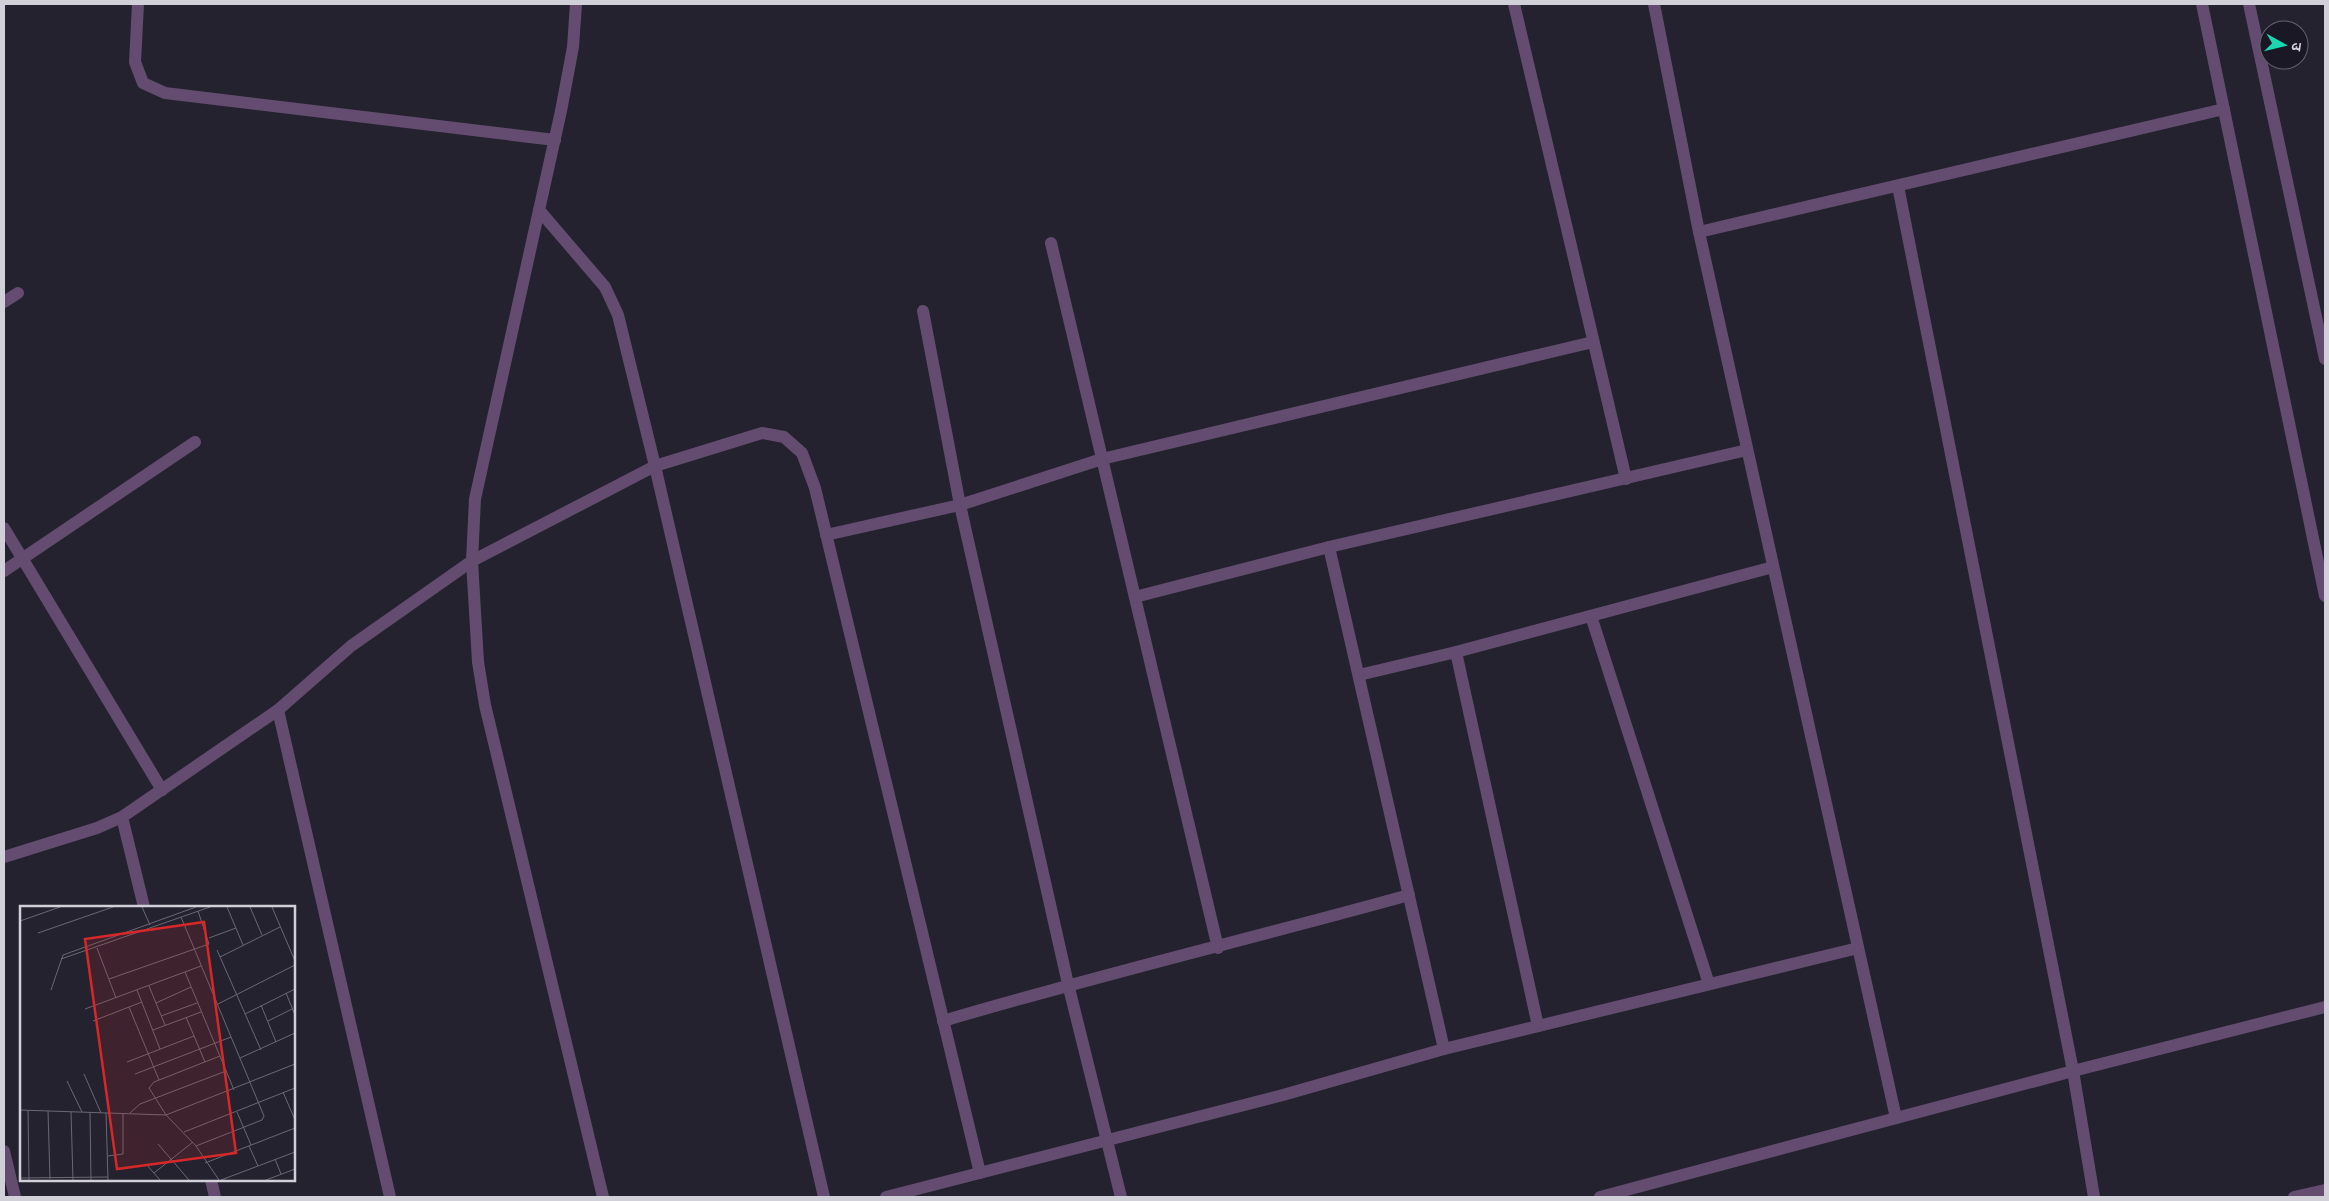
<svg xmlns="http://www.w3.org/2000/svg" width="2329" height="1201" viewBox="0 0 2329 1201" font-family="'Libre Baskerville','Noto Sans Devanagari',serif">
<rect width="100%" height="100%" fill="#24222f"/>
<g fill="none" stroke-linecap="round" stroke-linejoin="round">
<g stroke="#634c6f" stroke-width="12">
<polyline points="138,4 135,62 143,83 165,93 555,140"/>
<polyline points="576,4 573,47 561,111 475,499 472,561 478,662 485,705 603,1197"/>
<polyline points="1514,4 1626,479"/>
<polyline points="1654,4 1699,232 1896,1118"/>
<polyline points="2202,4 2325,596"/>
<polyline points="2249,4 2325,359"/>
<polyline points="1898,186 2073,1071 2094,1197"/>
<polyline points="539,210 605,287 618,315 655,466 824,1197"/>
<polyline points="1699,232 2224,109"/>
<polyline points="1051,243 1218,948"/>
<polyline points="4,302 18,293"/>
<polyline points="923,311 960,505 1068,984 1121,1197"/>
<polyline points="4,528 162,790"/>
<polyline points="826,535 960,505 1102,459 1593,342"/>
<polyline points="1329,547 1444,1049"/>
<polyline points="4,571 195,442"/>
<polyline points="1135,597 1329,547 1747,450"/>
<polyline points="1591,616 1709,984"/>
<polyline points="1456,652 1538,1026"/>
<polyline points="1359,675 1456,652 1773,567"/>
<polyline points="278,710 390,1197"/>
<polyline points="122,817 144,907"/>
<polyline points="4,857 97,828 122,817 278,710 351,646 472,561 655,466 762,433 784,437 802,453 815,488 980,1173"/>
<path d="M943,1021C1098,975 1254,938 1409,895"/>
<polyline points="4,1151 15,1197"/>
<polyline points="211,1180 215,1197"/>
<polyline points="886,1197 1283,1095 1444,1049 1858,948"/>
<polyline points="1600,1197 2073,1071 2325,1007"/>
<polyline points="2294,1197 2325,1190"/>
</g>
</g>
<g transform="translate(20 906)">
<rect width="275" height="275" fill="#24222f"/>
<path fill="none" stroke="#696873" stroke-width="1" d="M122,1L130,19M207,1L223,39M230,1L242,29M252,1L275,55M161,11L244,210L242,214L176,240M0,15L40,1M18,27L93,1M189,32L216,22M77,42L96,92M197,44L241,144M200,51L260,21M41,53L190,1M165,66L214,184M89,73L189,38L178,5M129,80L145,119M31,84L43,49L176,1M117,84L140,143M266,87L275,109M136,97L171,81M198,98L275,59M241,99L256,136M109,101L139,174M65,103L181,60M225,108L275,83M141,110L177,97M166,111L185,156M73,115L122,96M248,115L272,103M133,124L181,106M220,152L275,127M107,156L174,130M64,168L81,207M115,168L211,131M47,175L62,206M263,186L275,214M0,204L146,209L275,158M8,204L9,274M28,205L30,273M51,206L53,274M217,206L231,239M70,207L71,274M86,207L88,274M110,207L120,198L206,165M164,226L275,182M138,238L169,274M229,240L238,260M88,250L103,248V207M255,253L261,268M185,257L275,222M126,258L140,274M134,267L173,236M0,272L88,271M199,274L176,240L146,209L129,182L134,176L200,150M201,274L275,246M246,274L275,263"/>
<path fill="#d62828" fill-opacity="0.15" stroke="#d62828" stroke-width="2.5" d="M184,16L216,247L97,263L65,33Z"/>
<rect width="275" height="275" fill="none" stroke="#d1d0d9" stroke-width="2.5"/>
</g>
<rect width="2329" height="1201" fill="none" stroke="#d1d0d9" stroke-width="10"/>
<g transform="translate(2284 45) rotate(98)"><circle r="24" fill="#1a1825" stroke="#63626d"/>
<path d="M0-4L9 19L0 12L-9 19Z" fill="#1cd5b1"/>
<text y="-8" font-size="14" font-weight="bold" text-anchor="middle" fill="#d1d0d9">उ</text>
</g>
</svg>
